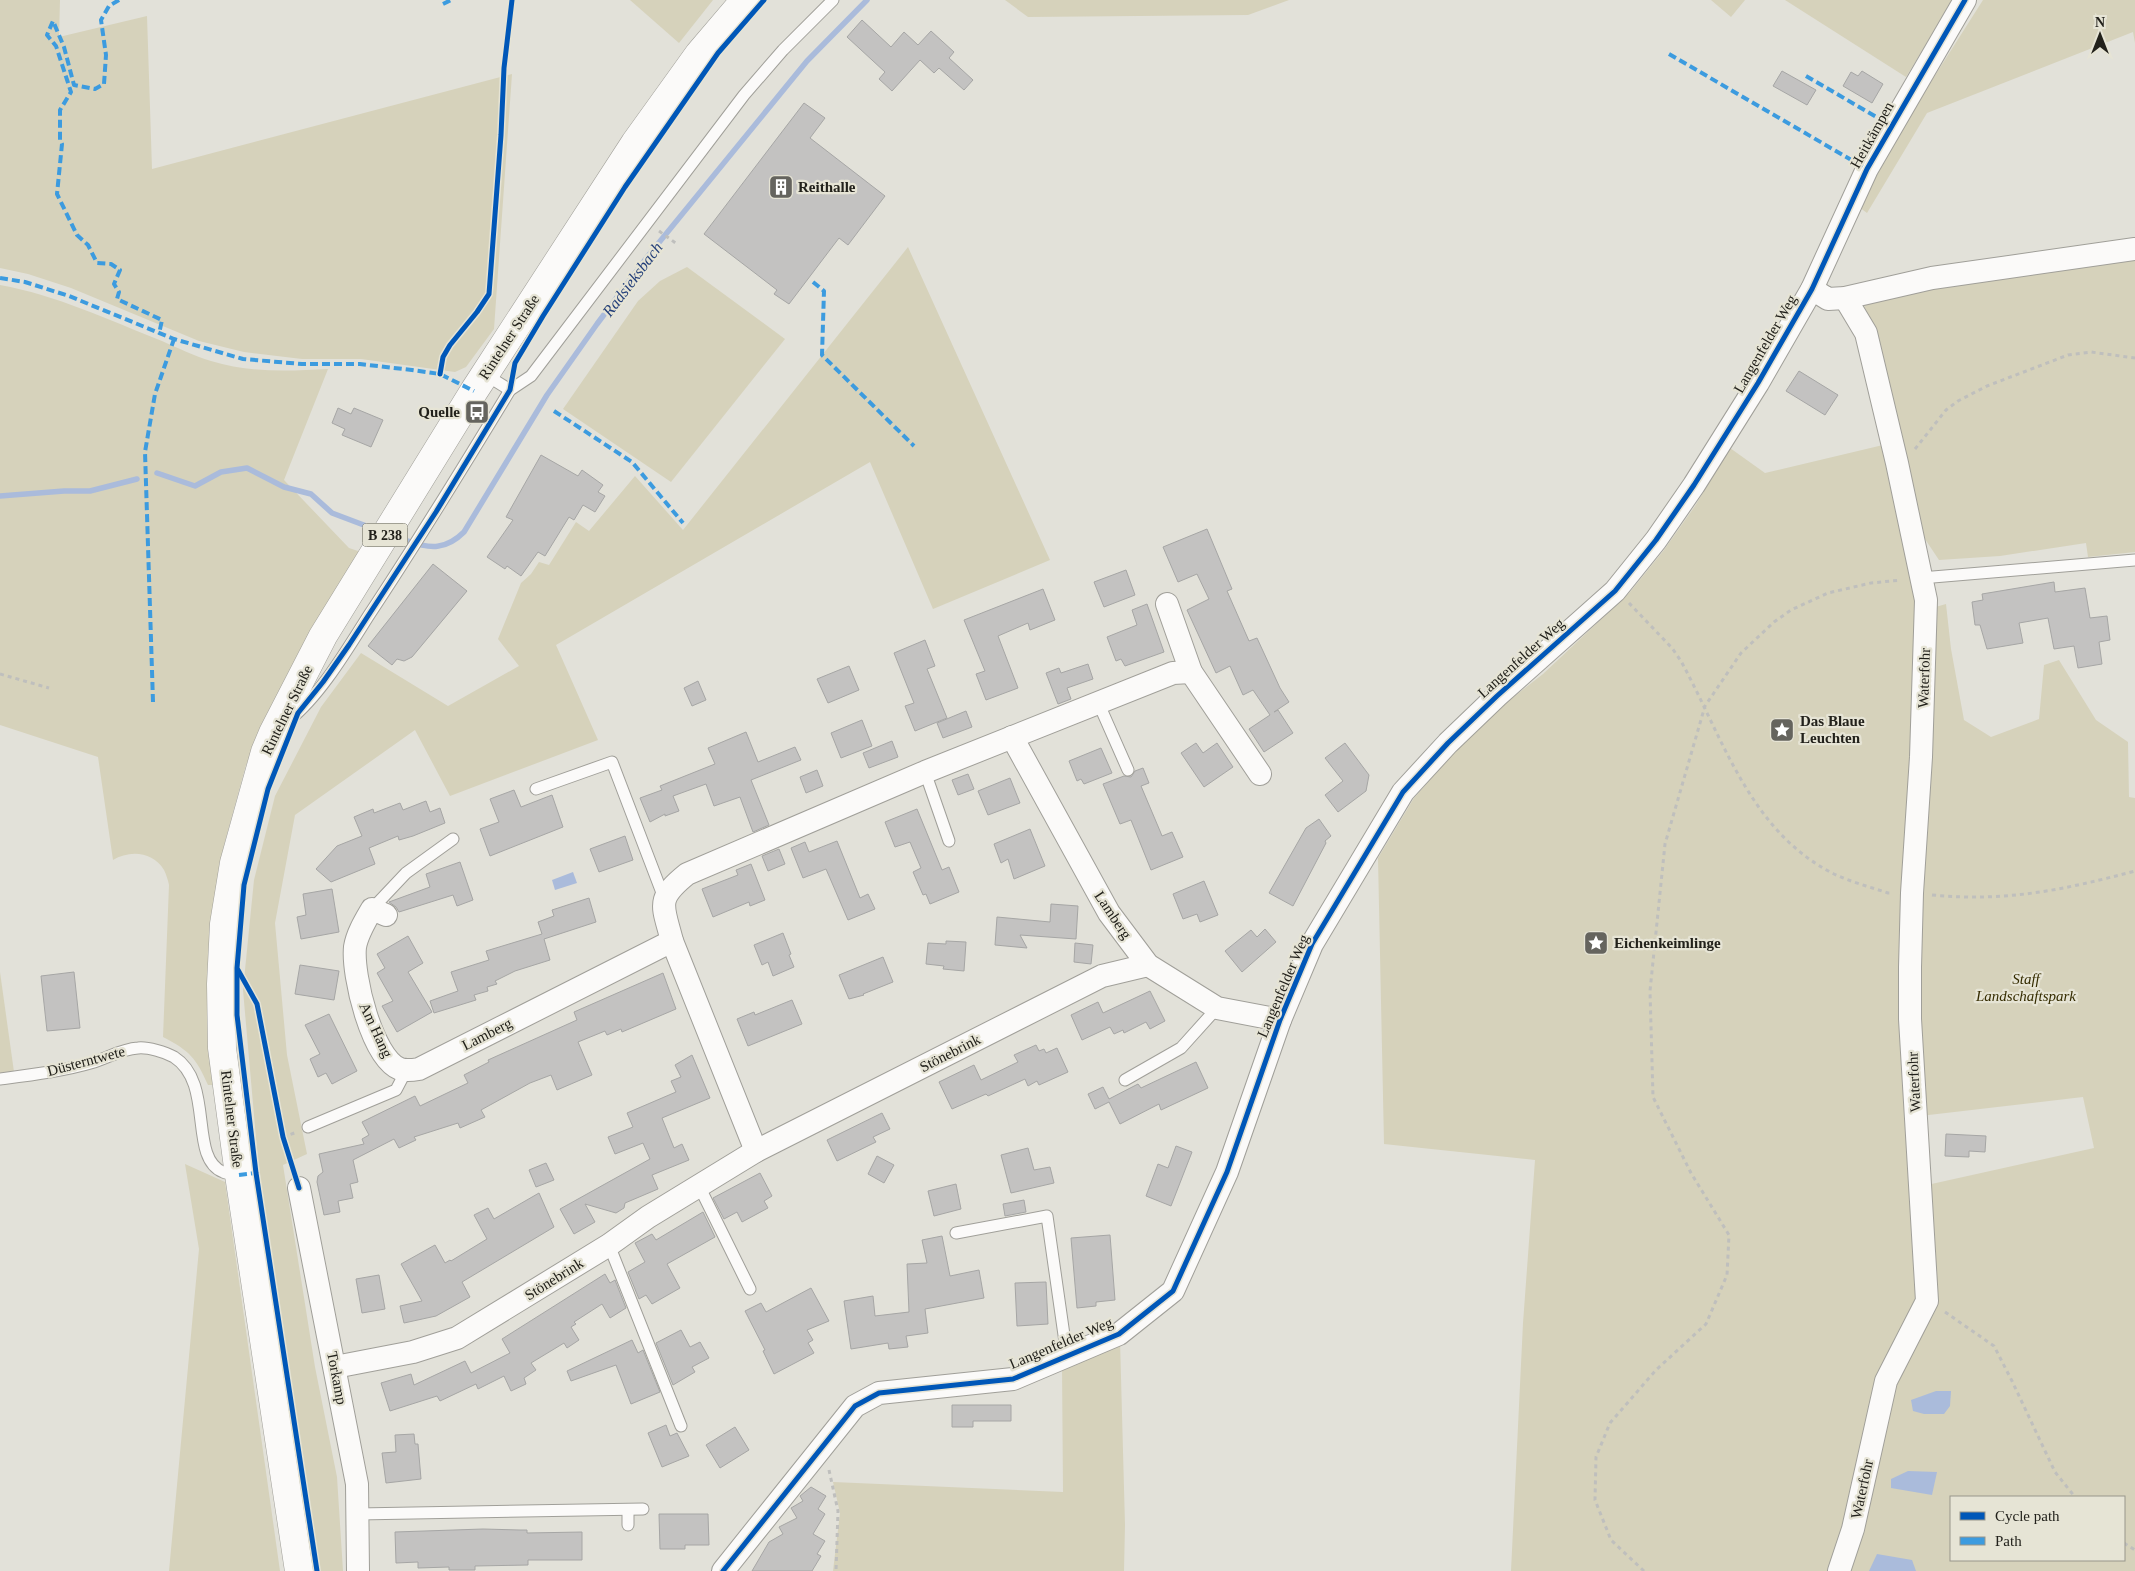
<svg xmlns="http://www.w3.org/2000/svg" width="2135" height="1571" viewBox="0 0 2135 1571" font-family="'Times New Roman',serif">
<rect width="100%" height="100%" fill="#e2e1d9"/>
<g fill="#d6d2bb" fill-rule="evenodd">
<polygon points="0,0 60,0 59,37 147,16 152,169 512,74 494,329 466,367 455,372 361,359 302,359 244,352 199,341 71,288 28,274 0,268"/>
<polygon points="630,0 713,0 679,43"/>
<polygon points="1005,0 1289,0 1248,15 1028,17"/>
<polygon points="1711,0 1745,0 1731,17"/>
<polygon points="1785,0 1953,0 1906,77"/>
<polygon points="1983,0 2135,0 2135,43 2133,32 1927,113 1867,213 1859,207 1913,110"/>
<polygon points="908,247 1050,560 933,609 870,462 556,645 598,740 450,796 415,730 295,815 275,923 287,1055 307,1154 283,1165 315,1367 337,1477 343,1571 320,1571 259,1172 243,990 254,880 275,796 321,707 361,653 448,706 519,666 498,639 521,583 531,574 539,562 549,565 576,522 589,531 635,476 683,530"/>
<polygon points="2135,258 2135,552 2088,557 2086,543 2000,556 1939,560 1921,533 1869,318 1863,303 1973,280"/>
<polygon points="687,267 785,339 671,482 563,409 638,301 660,281"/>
<path d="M0,285C56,295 109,320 162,341C178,348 194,356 211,361C249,373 289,371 328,369L284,480L349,548L361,552L299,658L246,765L224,845L211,918L209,1002L214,1085H208C196,1058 190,1051 163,1037L169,885C168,880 166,874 164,870C153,851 129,850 113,860L98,757L0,725Z"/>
<polygon points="1883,445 1921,611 1920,1309 1834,1571 1511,1571 1523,1323 1535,1160 1384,1144 1378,858 1414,798 1480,723 1543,674 1630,592 1664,550 1695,506 1730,448 1765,473"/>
<path d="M1946,604L1951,649L1964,720L1991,737L2039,719L2044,665L2059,660L2096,720L2128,742L2129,797L2135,798V1571H1843L1880,1419L1908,1351L1938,1296L1934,1283L1927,1185L2094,1148L2083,1097L1920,1116L1916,1028L1932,608ZM1951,1497H2124V1560H1951Z"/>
<polygon points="0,972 14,1072 0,1073"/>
<polygon points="185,1164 225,1182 280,1571 169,1571 199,1249"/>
<polygon points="1120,1340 1125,1525 1124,1571 833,1571 840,1513 833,1482 1063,1492 1062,1365"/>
</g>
<g fill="#aabbdb">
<polygon points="573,872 577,883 555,890 552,880"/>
<polygon points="1936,1391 1951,1391 1950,1406 1944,1414 1924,1414 1913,1411 1911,1400"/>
<polygon points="1908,1471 1937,1472 1932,1495 1891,1488 1891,1479"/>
<polygon points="1877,1554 1912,1560 1916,1571 1869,1571"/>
</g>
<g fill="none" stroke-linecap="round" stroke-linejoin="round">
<g stroke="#aabbdb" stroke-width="5.5">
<polyline points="157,473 195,486 221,472 247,468 284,487 311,494 332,513 369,527"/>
<polyline points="0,496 64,491 90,491 137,479"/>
<path d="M408,541C430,549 446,550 464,532L547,395L597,324L648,256L807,61L867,0"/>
</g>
</g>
<g fill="#c3c2c1" stroke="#a6a6a5">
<polygon points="862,20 891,47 904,32 918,45 931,31 954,52 949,58 973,80 964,90 939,68 934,73 920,60 892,91 879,79 885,72 847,37"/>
<polygon points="1782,71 1816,90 1807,105 1773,86"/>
<polygon points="1862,71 1883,84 1872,103 1843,86 1851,72 1858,76"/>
<polygon points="804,103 825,118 810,138 885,196 848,245 839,238 789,304 774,294 777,290 704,234"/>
<polygon points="1799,371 1838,395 1825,415 1786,391"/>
<polygon points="338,408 351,414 354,408 383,420 371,447 342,435 345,429 332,423"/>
<polygon points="541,455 578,476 582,470 603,485 598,492 605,496 595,512 583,505 574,520 569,517 545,556 538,552 521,576 507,566 505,569 487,557 513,520 506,517"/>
<polygon points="1207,529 1232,589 1227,591 1249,641 1257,638 1280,688 1289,702 1274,712 1278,710 1293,733 1264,752 1249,729 1270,715 1253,690 1243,695 1230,666 1216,673 1187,610 1209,599 1197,574 1178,582 1163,547"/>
<polygon points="433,564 467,591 412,657 404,661 397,659 392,665 368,646"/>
<polygon points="1126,570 1135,595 1104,607 1094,582"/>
<polygon points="2054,582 2055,592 2085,588 2090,618 2107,616 2110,640 2099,642 2102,664 2078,668 2074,646 2054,649 2048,618 2019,623 2023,643 1987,649 1980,625 1975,625 1972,602 1983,600 1982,594"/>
<polygon points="1043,589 1055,620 1030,630 1028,623 998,636 1018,688 986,700 976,674 985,671 964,620"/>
<polygon points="1147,604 1164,652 1125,666 1121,659 1116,661 1107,637 1137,625 1132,610"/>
<polygon points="925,640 935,666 927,669 947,718 915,731 905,706 914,703 894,653"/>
<polygon points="1088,664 1093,679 1067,688 1071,699 1058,704 1046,673 1059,668 1061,673"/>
<polygon points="849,666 859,690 828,703 817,679"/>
<polygon points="698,681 706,700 692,706 684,688"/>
<polygon points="966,711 972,727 943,738 937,723"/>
<polygon points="862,720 872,746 841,758 831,733"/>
<polygon points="746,732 758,762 795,747 801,760 751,780 769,825 753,832 740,797 714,806 706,784 673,796 679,811 665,816 665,814 650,822 640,798 662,790 660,786 715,764 708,748"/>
<polygon points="892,741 898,757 869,768 863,753"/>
<polygon points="1196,743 1203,753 1217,743 1233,767 1204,787 1181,753"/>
<polygon points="1345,743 1369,775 1366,791 1338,812 1325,795 1343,781 1325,758"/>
<polygon points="1101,748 1112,773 1084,784 1081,779 1077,781 1069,761"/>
<polygon points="1143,768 1149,783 1141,786 1160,831 1162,836 1172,832 1183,857 1151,870 1131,820 1120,824 1103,784 1124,776 1131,777 1135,771"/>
<polygon points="817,770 823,786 806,793 800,777"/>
<polygon points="968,774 974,789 958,795 952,780"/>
<polygon points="1010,778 1020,803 988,815 978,791"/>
<polygon points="514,790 521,807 552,795 563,827 490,856 480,829 499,822 490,799"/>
<polygon points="426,801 430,812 440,808 445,823 413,836 399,840 398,836 369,848 375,864 331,882 316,869 337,846 362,836 354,817 373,809 374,813 400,803 403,810"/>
<polygon points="917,809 942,870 949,867 959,892 930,904 926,894 923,895 913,872 921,868 910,842 895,847 885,822"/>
<polygon points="1319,819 1331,836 1325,841 1326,843 1293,906 1269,893 1306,828"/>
<polygon points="1030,829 1045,866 1014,879 1008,859 1001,863 994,844"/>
<polygon points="625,836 633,860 599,872 590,849"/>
<polygon points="837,841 860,898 868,894 875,909 848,920 826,869 803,878 791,848 805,842 809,852"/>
<polygon points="779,849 785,864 768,871 762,856"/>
<polygon points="460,862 473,900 457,906 453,895 399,912 396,907 389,902 430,887 426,874"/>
<polygon points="751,864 765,900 750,906 749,902 713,917 702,889 738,875 736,870"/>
<polygon points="1204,881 1218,915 1200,922 1197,914 1183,919 1173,894"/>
<polygon points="332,889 339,932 301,939 297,917 306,915 303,894"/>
<polygon points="589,898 596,922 544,939 550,960 515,971 495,981 497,984 487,987 488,991 474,995 476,1000 434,1013 430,1001 458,991 451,972 489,960 486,951 542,934 538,922 554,916 552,910"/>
<polygon points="1051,904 1078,906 1076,939 1020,935 1027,948 995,945 997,917 1050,922"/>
<polygon points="1265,929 1276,942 1242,972 1225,951 1251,930 1257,937"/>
<polygon points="783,933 791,954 789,955 794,967 773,976 768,962 762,965 754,945"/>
<polygon points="408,936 423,963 408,972 432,1012 397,1032 382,1006 393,1001 377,973 385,968 377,954"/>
<polygon points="946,941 966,942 964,971 943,969 944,966 926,964 928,943 946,944"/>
<polygon points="1075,943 1093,945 1091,964 1074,962"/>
<polygon points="883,957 893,982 863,994 864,995 849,999 839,975"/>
<polygon points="300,965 339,971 334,1000 295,994"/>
<polygon points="74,972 80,1028 47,1031 41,976"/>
<polygon points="663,973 676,1009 622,1032 621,1029 607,1035 605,1031 578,1042 592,1075 557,1090 551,1075 530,1083 481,1110 485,1117 460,1128 458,1123 414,1137 416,1140 399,1148 394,1139 353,1160 358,1182 350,1184 353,1198 338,1201 340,1212 324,1215 317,1182 318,1176 323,1172 319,1154 364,1144 362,1139 369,1135 362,1122 415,1096 420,1106 468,1083 464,1075 489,1062 488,1060 577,1020 574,1012"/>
<polygon points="1150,991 1165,1021 1150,1029 1146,1022 1124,1033 1123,1030 1114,1034 1110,1027 1082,1040 1071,1015 1098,1002 1103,1013"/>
<polygon points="792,1000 802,1024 748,1046 737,1019 754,1012 755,1015"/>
<polygon points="329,1014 357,1071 332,1084 326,1073 318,1077 310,1059 320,1054 305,1025"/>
<polygon points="1036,1045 1039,1051 1044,1049 1046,1053 1057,1048 1068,1072 1039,1085 1037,1081 1028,1086 1025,1079 988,1096 986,1094 952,1109 939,1082 974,1065 981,1080 1018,1062 1014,1055"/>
<polygon points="692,1055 710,1098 662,1118 674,1148 682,1144 689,1160 652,1175 658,1189 625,1203 624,1208 616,1213 585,1204 595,1222 574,1234 560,1209 650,1159 643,1143 615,1154 608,1137 633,1127 627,1113 676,1092 671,1081 681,1077 675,1065"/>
<polygon points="1196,1062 1208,1088 1161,1110 1159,1104 1120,1124 1109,1102 1095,1109 1088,1094 1103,1087 1109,1099 1138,1084 1141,1088"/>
<polygon points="882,1113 890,1129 873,1137 876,1142 837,1161 827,1140"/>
<polygon points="1946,1134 1986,1136 1985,1152 1969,1151 1969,1157 1945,1156"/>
<polygon points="1176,1146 1192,1152 1171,1206 1146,1196 1158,1164 1168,1168"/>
<polygon points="1028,1148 1034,1170 1050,1167 1054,1183 1011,1193 1001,1155"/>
<polygon points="877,1156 894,1165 884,1183 868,1174"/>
<polygon points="546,1163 554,1180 536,1187 529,1170"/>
<polygon points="760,1173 772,1196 764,1201 768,1208 742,1222 737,1212 724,1219 713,1198"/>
<polygon points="956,1184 961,1209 934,1216 928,1191"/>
<polygon points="539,1193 554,1227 462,1282 470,1297 436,1316 404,1323 400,1306 422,1301 401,1264 435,1245 445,1263 450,1260 451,1261 487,1239 474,1215 488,1208 494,1219"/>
<polygon points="1024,1200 1026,1212 1005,1216 1003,1204"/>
<polygon points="703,1212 715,1237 667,1264 680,1288 652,1304 646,1295 639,1299 628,1272 645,1262 635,1243 652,1234 656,1240"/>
<polygon points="1110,1235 1115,1300 1096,1302 1096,1306 1077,1308 1071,1238"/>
<polygon points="942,1236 950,1276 979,1270 984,1298 925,1309 928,1333 906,1336 908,1347 889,1349 888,1343 851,1349 844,1301 873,1296 875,1316 909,1312 907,1264 927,1263 922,1240"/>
<polygon points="605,1274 610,1283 615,1280 626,1308 610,1318 602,1304 574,1322 576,1324 571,1327 579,1340 567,1348 564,1343 531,1363 536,1370 524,1378 526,1384 511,1391 504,1376 478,1389 476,1384 440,1401 437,1396 390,1411 381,1383 411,1374 414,1385 465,1361 471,1373 510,1353 502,1339"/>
<polygon points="379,1275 385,1309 362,1313 356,1279"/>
<polygon points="1046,1282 1048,1324 1017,1326 1015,1283"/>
<polygon points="811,1288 829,1321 807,1330 813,1340 808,1343 814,1353 774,1374 763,1351 765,1350 745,1311 761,1303 766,1312"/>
<polygon points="681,1330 690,1347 700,1342 709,1358 692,1367 695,1372 673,1385 656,1343"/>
<polygon points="632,1340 638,1353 643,1350 660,1392 631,1404 616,1365 571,1381 567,1371"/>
<polygon points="952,1405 1011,1405 1011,1421 973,1421 973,1427 952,1427"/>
<polygon points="666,1425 670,1436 677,1433 689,1456 662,1467 648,1433"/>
<polygon points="735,1427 749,1450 720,1468 706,1445"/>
<polygon points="414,1434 415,1444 418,1444 421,1479 386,1483 382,1453 396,1452 395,1435"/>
<polygon points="811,1487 826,1496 818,1509 825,1514 813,1534 825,1541 817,1554 821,1556 812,1571 752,1571 769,1542 783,1534 779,1527 797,1518 791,1508 803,1501 800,1496"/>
<polygon points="659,1514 708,1514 709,1545 685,1545 685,1549 660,1549"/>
<polygon points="483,1529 520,1530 527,1530 527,1533 582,1532 582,1560 528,1560 528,1565 475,1566 475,1570 449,1570 449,1567 418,1568 418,1562 396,1563 395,1532"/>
</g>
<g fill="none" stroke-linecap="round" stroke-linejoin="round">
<defs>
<g id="service">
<polyline points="486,375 510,390"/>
<polyline points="1921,578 2135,560"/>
<polyline points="1098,702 1128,770"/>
<path d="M289,720C320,696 348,648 369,615C418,541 464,466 510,390L531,376L744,95L783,50L833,0"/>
<polyline points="925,772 949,841"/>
<polyline points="536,789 612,762 664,898"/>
<polyline points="372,909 406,873 453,839"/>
<path d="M0,1079C31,1075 64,1071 94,1062C109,1057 122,1049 138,1048C148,1047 165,1052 174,1057C215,1083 188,1158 223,1172C227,1174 233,1174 238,1174"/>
<polyline points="1125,1080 1181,1048 1217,1008"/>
<polyline points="308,1127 396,1090 406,1071"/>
<polyline points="699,1186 750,1289"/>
<polyline points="956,1233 1047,1216 1067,1356"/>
<polyline points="609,1245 681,1426"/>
<polyline points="628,1510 628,1525"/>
<polyline points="358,1514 643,1509"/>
</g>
<g id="minor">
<polyline points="1812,289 1828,299 1845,298 1932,278 2135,249"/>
<polyline points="1167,604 1191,672 1260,774"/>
<polyline points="1012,737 1109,913 1148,965 1217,1008 1280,1020"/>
<path d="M386,915L372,909C365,921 357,934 355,947C352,975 372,1058 400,1069C406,1071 413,1070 419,1069L672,941"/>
<path d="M756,1151L672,941C663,905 655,900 687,874L925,772L1173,673L1191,672"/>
<polyline points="299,1188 357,1484 358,1571"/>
<polyline points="335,1367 413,1352 457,1338 609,1245 648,1217 756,1151 1102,976 1148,965"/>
<polyline points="723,1571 855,1406 879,1393 1013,1379 1119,1334 1173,1291 1227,1172 1280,1020 1312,944 1403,792 1448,743 1497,696 1615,591 1656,540 1694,485 1758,383 1812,289 1867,169 1965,0"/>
<polyline points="1839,1571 1853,1529 1886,1381 1927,1301 1910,1019 1910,967 1912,893 1921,757 1926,600 1897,463 1866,333 1845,298"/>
</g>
<polyline id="primary" points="299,1571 239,1175 222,1048 221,984 224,924 234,863 265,752 273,733 323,636 474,391 635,143 699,54 745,0"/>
</defs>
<use href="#service" stroke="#a09f99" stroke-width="13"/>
<use href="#minor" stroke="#a09f99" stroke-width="24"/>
<use href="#primary" stroke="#a09f99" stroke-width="29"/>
<g stroke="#bfbfbd" stroke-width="3" stroke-dasharray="4 4" stroke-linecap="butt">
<polyline points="659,231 677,244"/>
<polyline points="1915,449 1946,410 1958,401 1987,386 2068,355 2091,352 2135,358"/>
<path d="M1629,603L1672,648L1681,661C1723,738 1750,832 1834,874C1851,882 1870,887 1888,893H1893"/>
<polyline points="0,674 49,688"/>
<path d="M1932,895C2007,902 2063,890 2135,871"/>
<polyline points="283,1137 297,1132"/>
<polyline points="1945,1312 1994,1346 2012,1381 2055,1472 2075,1497"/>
<polyline points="829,1470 838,1511 836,1571"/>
<polyline points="2124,1543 2135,1550"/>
<polyline points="1644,1571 1611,1540 1595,1500 1596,1457 1610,1423 1656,1370 1706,1324 1727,1275 1729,1235 1691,1173 1653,1097 1650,991 1665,844 1705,706 1741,653 1774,622 1791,610 1828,593 1871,583 1901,580"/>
</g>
<use href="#service" stroke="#fbfaf9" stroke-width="11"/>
<use href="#minor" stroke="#fbfaf9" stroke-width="22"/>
<use href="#primary" stroke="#fbfaf9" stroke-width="28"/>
<g stroke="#3c9bdf" stroke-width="4" stroke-dasharray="8 4" stroke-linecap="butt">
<polyline points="119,0 109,6 101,20 106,55 104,84 95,89 74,85 64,47 53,21 47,35 56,46 71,92 60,110 60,140 62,144 57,194 77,235 88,245 97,263 111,264 120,270 114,284 119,292 117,299 162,320 159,334"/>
<polyline points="443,4 451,0"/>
<polyline points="1669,54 1867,169"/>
<polyline points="1806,76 1892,126"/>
<polyline points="0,278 25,282 69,296 174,339 243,359 302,364 360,364 412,370 440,374 474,391"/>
<polyline points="813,282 824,291 822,355 914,446"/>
<polyline points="554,411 632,462 683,523"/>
<polyline points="153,702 145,452 155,394 174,339"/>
<polyline points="239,1175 256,1173"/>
</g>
<defs>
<g id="cycleway">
<polyline points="440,374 443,357 450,345 477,312 489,294 501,135 504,68 512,0"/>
<polyline points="238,970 257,1004 283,1137 299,1188"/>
<polyline points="317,1571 256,1173 237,1015 237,968 244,885 268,789 298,713 323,682 349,645 436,512 510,390 515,363 543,316 625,187 718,53 764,0"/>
<polyline points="723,1571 855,1406 879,1393 1013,1379 1119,1334 1173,1291 1227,1172 1280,1020 1312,944 1403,792 1448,743 1497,696 1615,591 1656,540 1694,485 1758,383 1812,289 1867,169 1965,0"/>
</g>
</defs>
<use href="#cycleway" stroke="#e6e4d5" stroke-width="8"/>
<use href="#cycleway" stroke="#0057b8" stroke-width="5"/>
</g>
<defs>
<symbol id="building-square" viewBox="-11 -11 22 22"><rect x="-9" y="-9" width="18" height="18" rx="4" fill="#65645e" stroke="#e6e4d5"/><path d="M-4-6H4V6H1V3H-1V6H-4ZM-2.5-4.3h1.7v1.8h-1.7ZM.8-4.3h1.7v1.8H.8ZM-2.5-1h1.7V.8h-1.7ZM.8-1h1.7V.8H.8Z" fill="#fff"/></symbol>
<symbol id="bus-square" viewBox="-11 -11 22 22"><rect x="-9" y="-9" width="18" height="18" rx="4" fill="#65645e" stroke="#e6e4d5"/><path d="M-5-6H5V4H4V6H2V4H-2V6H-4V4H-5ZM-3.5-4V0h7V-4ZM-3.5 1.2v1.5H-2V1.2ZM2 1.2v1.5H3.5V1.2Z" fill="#fff"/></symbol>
<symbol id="sight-square" viewBox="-11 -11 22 22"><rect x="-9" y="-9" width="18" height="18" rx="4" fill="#65645e" stroke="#e6e4d5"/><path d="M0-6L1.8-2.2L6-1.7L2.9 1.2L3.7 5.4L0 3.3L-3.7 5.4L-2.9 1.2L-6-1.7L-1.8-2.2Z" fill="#fff"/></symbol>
</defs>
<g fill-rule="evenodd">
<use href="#building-square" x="767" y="173" width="28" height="28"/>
<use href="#bus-square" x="463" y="398" width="28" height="28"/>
<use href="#sight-square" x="1768" y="716" width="28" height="28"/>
<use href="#sight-square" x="1582" y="929" width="28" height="28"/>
</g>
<g text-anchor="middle" stroke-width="4.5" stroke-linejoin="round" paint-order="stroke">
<rect fill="#e6e4d5" stroke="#5d5c53" stroke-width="1" x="362.5" y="523.5" width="45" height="23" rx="4"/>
<g font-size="14" font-weight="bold" fill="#22211b">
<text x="385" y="540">B 238</text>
</g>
<g font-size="15" fill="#22211b" stroke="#e6e4d5">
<text transform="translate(1872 135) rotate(-61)" y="5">Heitkämpen</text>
<text transform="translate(509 337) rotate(-57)" y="5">Rintelner Straße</text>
<text transform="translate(1765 344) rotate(-60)" y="5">Langenfelder Weg</text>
<text transform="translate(1521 658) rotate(-42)" y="5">Langenfelder Weg</text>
<text transform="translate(1924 678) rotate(-88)" y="5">Waterfohr</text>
<text transform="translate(287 710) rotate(-64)" y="5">Rintelner Straße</text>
<text transform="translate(1113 915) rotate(56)" y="5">Lamberg</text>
<text transform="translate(1283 986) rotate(-67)" y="5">Langenfelder Weg</text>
<text transform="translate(376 1030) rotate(65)" y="5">Am Hang</text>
<text transform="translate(487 1034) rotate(-27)" y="5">Lamberg</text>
<text transform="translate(950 1053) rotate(-27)" y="5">Stönebrink</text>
<text transform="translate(86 1061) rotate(-15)" y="5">Düsterntwete</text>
<text transform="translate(1914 1082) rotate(-93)" y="5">Waterfohr</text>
<text transform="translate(232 1119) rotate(83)" y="5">Rintelner Straße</text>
<text transform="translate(554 1279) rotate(-32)" y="5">Stönebrink</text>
<text transform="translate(1061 1343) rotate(-23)" y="5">Langenfelder Weg</text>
<text transform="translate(337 1378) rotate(79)" y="5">Torkamp</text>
<text transform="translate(1862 1489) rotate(-78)" y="5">Waterfohr</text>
</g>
<g font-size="15" font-weight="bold" fill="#22211b" stroke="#e6e4d5" text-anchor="start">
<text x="798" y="192">Reithalle</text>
<text x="460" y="417" text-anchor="end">Quelle</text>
<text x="1800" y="726">Das Blaue<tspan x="1800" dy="17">Leuchten</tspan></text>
<text x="1614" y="948">Eichenkeimlinge</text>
</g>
<g font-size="15" font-style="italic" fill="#352c00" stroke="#e6e4d5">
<text x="2026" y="984">Staff<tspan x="2026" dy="17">Landschaftspark</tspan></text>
</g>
<g font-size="16" font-style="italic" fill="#223e79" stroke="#e6e4d5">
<text transform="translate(632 279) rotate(-53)" y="6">Radsieksbach</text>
</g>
</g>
<rect x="1950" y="1496" width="175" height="65" fill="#e6e4d5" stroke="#98968b"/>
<rect x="1960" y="1512" width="25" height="8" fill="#0057b8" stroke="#98968b"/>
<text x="1995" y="1521" font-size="15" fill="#22211b">Cycle path</text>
<rect x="1960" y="1537" width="25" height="8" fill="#3c9bdf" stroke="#98968b"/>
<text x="1995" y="1546" font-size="15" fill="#22211b">Path</text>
<g transform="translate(2100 35)" stroke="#e6e4d5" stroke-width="4" paint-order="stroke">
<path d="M0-4L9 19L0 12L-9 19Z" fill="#22211b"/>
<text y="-8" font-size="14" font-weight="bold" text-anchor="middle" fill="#22211b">N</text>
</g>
</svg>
